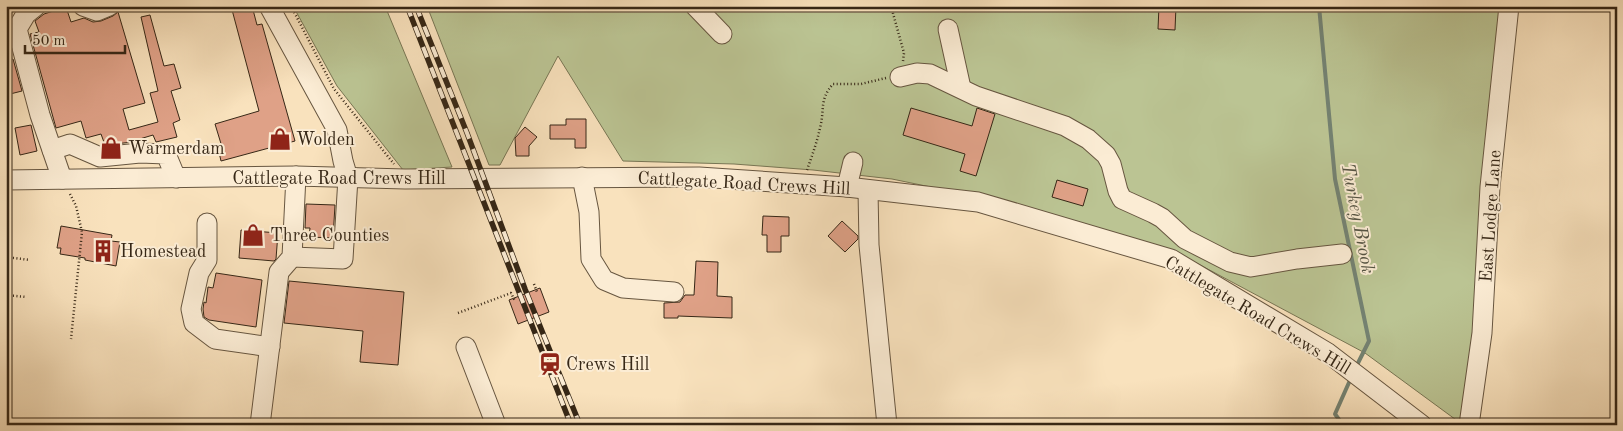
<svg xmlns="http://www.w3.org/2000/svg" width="1623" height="431" viewBox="0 0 1623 431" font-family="'Old Standard TT',serif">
<rect width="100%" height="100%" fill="#f9e2bd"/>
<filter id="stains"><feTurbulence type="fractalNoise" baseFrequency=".004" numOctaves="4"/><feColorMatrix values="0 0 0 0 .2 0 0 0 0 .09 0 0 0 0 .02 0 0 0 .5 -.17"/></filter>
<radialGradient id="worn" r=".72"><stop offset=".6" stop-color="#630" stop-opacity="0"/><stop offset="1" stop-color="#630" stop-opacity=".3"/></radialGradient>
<g fill="#bbc493" stroke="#787654">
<polygon points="293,6 385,6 452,167 403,170 337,86"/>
<polygon points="427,6 1506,6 1493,188 1463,425 1365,353 1172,250 979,197 892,179 813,170 734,164 623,161 558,56 500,165 489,165"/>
</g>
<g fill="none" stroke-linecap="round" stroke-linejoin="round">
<g stroke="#748272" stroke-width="4">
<polyline points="1319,6 1335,179 1369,341 1356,367"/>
<polyline points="1343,425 1335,414 1351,378"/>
</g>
</g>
<g fill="#dfa187" stroke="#362716">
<polygon points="231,6 252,6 257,25 262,24 295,141 221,161 218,148 222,147 215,124 259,111"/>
<polygon points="1159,6 1176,6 1175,30 1158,29"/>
<polygon points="66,7 71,22 84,18 93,22 101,21 113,16 118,12 145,103 123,109 129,130 158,122 150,93 158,91 141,17 150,15 164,66 174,64 181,88 171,91 180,120 173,123 177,137 156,142 153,135 133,141 133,142 105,145 101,134 86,138 81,121 56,128 30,34 39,32 35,21 44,14"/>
<polygon points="13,59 22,91 6,95 6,61"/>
<polygon points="911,108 972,126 977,108 995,114 976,176 960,171 965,154 903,135"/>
<polygon points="566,119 586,119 586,148 575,148 575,139 550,139 550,125 566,125"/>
<polygon points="31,125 37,151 20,155 15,128"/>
<polygon points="525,127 537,137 529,146 529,156 516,156 515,138"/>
<polygon points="1057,180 1088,189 1083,206 1052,197"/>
<polygon points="306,204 335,205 333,238 309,237 310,228 305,228"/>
<polygon points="763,216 789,217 789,236 781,236 781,252 767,252 767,235 762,235"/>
<polygon points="842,221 858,236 858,239 845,252 828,236"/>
<polygon points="61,226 112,235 111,241 120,242 116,266 85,260 85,258 60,254 61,248 57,248"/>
<polygon points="241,230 278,233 276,259 274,261 239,258"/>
<polygon points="696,261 718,262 717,296 732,297 732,318 678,316 678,318 664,318 664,303 680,302 685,295 694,295"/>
<polygon points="216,273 262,280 256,327 209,320 204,317 203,309 204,302 206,303 208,287 213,288"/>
<polygon points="289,281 404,292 398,365 360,362 363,331 284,323"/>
<polygon points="540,288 549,312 518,324 509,300"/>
</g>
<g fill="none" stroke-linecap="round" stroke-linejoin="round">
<defs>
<g id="minor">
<polyline points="36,6 26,14 17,29 40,115 62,179"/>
<polyline points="83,6 97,11 109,6"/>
<polyline points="269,6 337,130 343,161 348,178 343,259 292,257"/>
<polyline points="695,6 722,34"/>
<polyline points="948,29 961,88"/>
<polyline points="900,77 917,73 930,74 976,96 1065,126 1088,139 1106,155 1111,164 1118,191 1122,199 1153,213 1162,218 1185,239 1230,262 1251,267 1297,259 1342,254"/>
<polyline points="52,150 70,144 100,157 140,153 166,154 176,178"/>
<polyline points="582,177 589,212 591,259 604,280 623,288 674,292"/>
<polyline points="6,180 296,176 405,179 699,177 847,187 978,202 1171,259 1328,353 1422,425"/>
<polyline points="847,187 853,162"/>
<polyline points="868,190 869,245 887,425"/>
<polyline points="207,223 207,260 199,273 191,309 194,323 215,339 270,347"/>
<polyline points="466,347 496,425"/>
<polyline points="260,425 279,272 292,257 296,176"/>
<polyline points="1469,425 1482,333 1490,187 1509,6"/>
</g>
</defs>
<use href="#minor" stroke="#675640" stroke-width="21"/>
<g stroke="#362716" stroke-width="2.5" stroke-dasharray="1 2.5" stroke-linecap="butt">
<polyline points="291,6 334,89 394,164"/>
<polyline points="891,6 904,53 903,61"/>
<path d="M807,170C812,156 817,142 820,128C825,109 819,100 833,84H861L886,78"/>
<polyline points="70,194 76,206 82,232 71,339"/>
<polyline points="6,257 30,260"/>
<polyline points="534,284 537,292"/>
<polyline points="6,295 26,297"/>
<polyline points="458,313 511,293 515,301"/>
</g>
<use href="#minor" stroke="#fbecd4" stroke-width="19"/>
<defs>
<g id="rail">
<polyline points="407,6 571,425"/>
<polyline points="416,6 467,133 525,289 580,425"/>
</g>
</defs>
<use href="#rail" stroke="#362716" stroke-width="5.5"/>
<use href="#rail" stroke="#fbecd4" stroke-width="4" stroke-dasharray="11" stroke-linecap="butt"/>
</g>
<defs>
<symbol id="shop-bare" viewBox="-9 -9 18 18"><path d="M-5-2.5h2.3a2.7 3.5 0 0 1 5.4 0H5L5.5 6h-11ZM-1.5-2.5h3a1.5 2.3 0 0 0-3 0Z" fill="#8f2418" stroke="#fbecd4" stroke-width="2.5" paint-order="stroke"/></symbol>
<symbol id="building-bare" viewBox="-9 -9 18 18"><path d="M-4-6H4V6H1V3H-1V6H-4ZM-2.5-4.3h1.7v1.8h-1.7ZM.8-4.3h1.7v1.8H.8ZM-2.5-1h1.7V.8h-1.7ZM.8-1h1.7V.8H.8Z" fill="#8f2418" stroke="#fbecd4" stroke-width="2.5" paint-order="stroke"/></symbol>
<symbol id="station-bare" viewBox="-9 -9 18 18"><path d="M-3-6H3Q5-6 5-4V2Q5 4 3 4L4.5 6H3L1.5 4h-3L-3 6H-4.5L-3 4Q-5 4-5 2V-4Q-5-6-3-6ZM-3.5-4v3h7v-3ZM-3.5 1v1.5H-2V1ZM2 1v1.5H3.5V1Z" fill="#8f2418" stroke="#fbecd4" stroke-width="2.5" paint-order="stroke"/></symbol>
</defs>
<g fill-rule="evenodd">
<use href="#shop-bare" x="264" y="123" width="32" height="32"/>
<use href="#shop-bare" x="95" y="132" width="32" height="32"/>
<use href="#shop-bare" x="237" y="219" width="32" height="32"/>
<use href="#building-bare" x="87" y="235" width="32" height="32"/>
<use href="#station-bare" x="534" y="348" width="32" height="32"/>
</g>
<g text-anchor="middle" stroke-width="4" stroke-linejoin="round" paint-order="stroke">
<g font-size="18" fill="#362716" stroke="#fbecd4" text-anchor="start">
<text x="296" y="145">Wolden</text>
<text x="128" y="154">Warmerdam</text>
<text x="270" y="241">Three Counties</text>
<text x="120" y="257">Homestead</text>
<text x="566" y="370">Crews Hill</text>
</g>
<g font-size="18" fill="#362716" stroke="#fbecd4">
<text x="339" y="184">Cattlegate Road Crews Hill</text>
<text transform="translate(744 183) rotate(3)" y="6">Cattlegate Road Crews Hill</text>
<text transform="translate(1490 216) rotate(-86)" y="6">East Lodge Lane</text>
<text transform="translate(1258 315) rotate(31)" y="6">Cattlegate Road Crews Hill</text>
</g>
<g font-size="19" font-style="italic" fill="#555444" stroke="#fbecd4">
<text transform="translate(1359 218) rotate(79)" y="7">Turkey Brook</text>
</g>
</g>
<rect width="1623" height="431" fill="none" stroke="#f9e2bd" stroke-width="25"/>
<rect x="8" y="8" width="1608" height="416" fill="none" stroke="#362716" stroke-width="2.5"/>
<rect x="12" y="12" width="1598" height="406" fill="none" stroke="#362716"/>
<path d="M25 45v8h100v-8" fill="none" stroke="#362716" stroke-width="2.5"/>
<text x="32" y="45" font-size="15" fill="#362716" stroke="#fbecd4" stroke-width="4" paint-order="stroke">50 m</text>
<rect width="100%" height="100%" filter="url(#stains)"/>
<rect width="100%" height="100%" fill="url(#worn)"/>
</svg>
